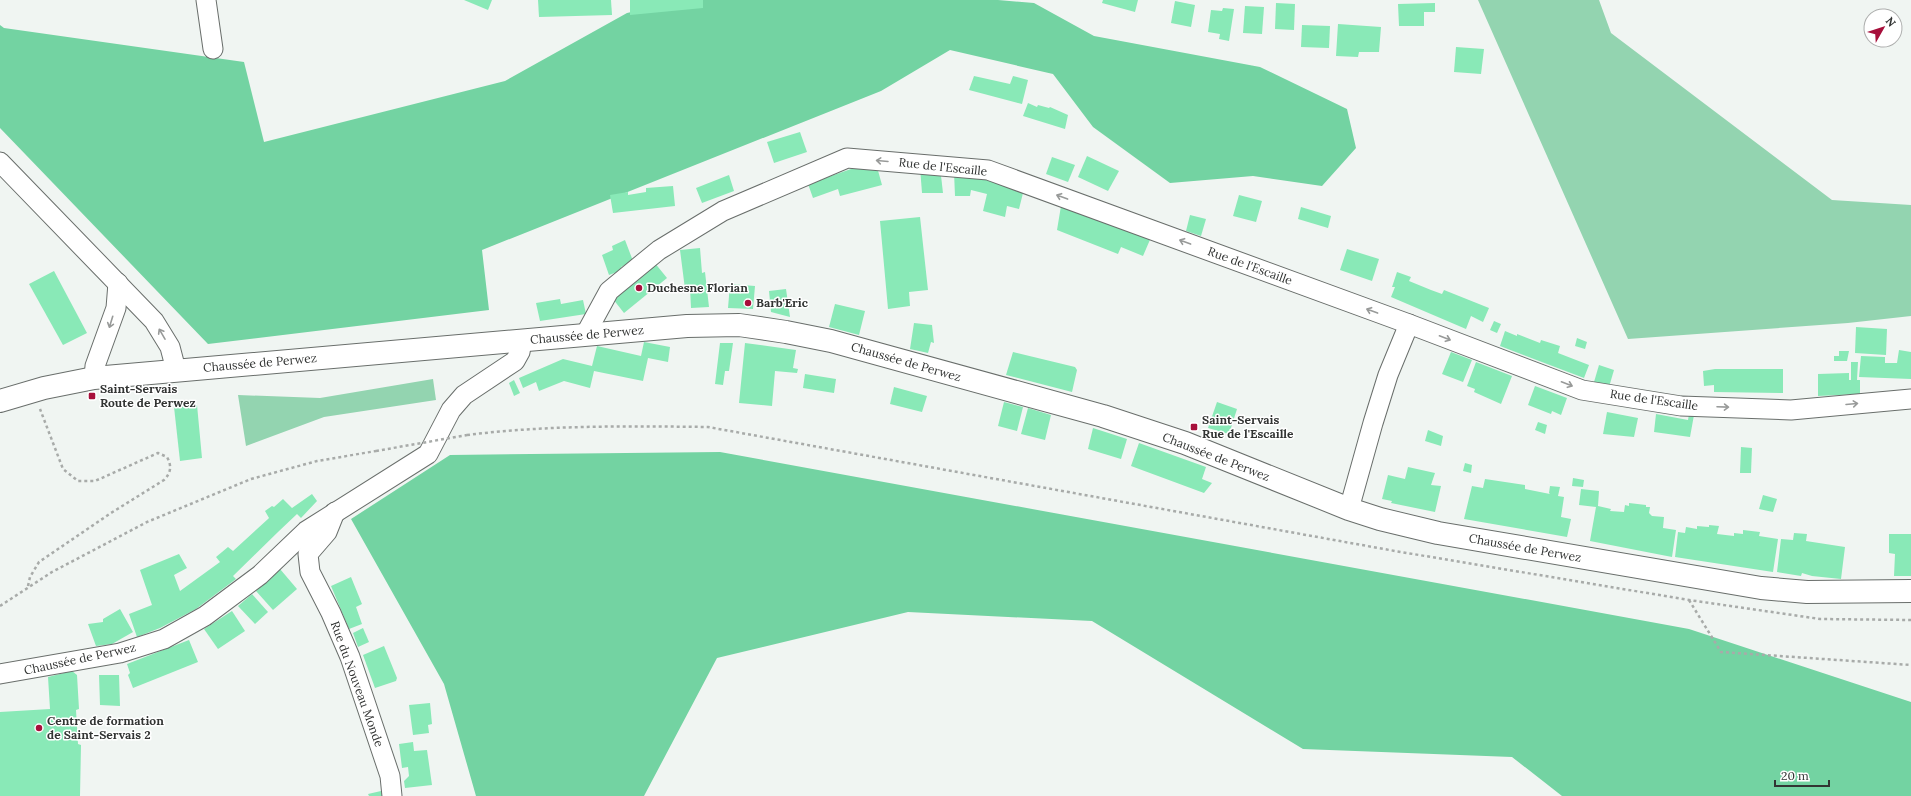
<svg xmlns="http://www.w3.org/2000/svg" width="1911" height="796" viewBox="0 0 1911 796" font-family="Lora,serif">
<rect width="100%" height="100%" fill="#f0f5f2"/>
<g fill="#93d4b0">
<polygon points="1478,0 1599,0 1611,33 1832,200 1911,205 1911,316 1848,323 1628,339"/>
<polygon points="433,379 436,400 324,417 246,446 238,395 320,398"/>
</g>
<g fill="#73d3a2">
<polygon points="685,0 998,0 1034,3 1094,36 1260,67 1347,109 1356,148 1322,186 1253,176 1170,183 1093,127 1053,74 950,50 881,91 482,250 489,310 208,344 0,128 0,25 4,28 244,62 264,142 505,81 627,13"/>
<polygon points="720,452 1689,629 1911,702 1911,796 1562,796 1512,757 1303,749 1092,621 908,612 717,658 644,796 476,796 444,684 351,519 450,455"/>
</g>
<g fill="#89e9b7">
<polygon points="464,0 492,0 488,10"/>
<polygon points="538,0 611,0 612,15 539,17"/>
<polygon points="630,0 703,0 703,8 630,15"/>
<polygon points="1103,0 1138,0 1135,12 1102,3"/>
<polygon points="1175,1 1195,5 1191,27 1171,23"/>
<polygon points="1276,3 1295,4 1294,30 1275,29"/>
<polygon points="1435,3 1435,12 1424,12 1424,26 1399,26 1398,4"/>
<polygon points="1245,6 1264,7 1262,34 1243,33"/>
<polygon points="1223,8 1234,9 1229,41 1219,39 1220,34 1208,32 1211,10 1222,11"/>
<polygon points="1338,24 1381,27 1379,52 1359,52 1358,57 1336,56"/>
<polygon points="1302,25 1330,26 1329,48 1301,47"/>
<polygon points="1456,47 1484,49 1481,74 1454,72"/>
<polygon points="974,76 1010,84 1013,76 1028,80 1022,104 969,90"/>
<polygon points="1028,103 1037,107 1038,105 1049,108 1050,107 1068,115 1065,129 1023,116"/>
<polygon points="800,132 807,152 774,163 767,142"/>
<polygon points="1087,156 1119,171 1108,191 1078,177"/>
<polygon points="1052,157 1075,165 1068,182 1046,174"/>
<polygon points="877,167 882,185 840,196 838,189 813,198 808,184 851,169"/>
<polygon points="920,167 940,167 943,193 922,193"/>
<polygon points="954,172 1025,185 1019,209 1007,206 1005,217 983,211 987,194 971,190 970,196 955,196"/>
<polygon points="729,175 734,191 702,203 696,188"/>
<polygon points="673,186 675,206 613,213 610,195 628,192 628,195 646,192 646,188"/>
<polygon points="1239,195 1262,201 1256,222 1233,216"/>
<polygon points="1061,206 1152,235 1143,256 1121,247 1118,254 1057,230"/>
<polygon points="1301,207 1331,216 1328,228 1298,219"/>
<polygon points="1190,215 1206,219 1201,236 1186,231"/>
<polygon points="920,217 928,290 909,292 910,306 888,309 880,221"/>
<polygon points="625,240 633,261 621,267 622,270 609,275 602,255 613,250 612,246"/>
<polygon points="700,248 702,273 705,272 709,307 691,308 690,288 685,289 680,250"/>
<polygon points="1347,249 1379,259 1372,281 1340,270"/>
<polygon points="654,262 667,278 624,313 613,299"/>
<polygon points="54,271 87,333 63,345 29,284"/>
<polygon points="1397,272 1411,277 1409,281 1431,290 1442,294 1444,290 1489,308 1483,322 1471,316 1466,329 1391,297 1395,287 1392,287"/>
<polygon points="730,284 755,286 753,309 728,308"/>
<polygon points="786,289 790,317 771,312 769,291"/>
<polygon points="560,299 561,304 583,300 586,314 540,321 536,303"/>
<polygon points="835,304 865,311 859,335 829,327"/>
<polygon points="1494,321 1501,324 1497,333 1490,330"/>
<polygon points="914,323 932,325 934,343 931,342 928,353 910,349"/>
<polygon points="1856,327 1887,329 1886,355 1855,353"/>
<polygon points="1505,331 1517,336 1517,334 1540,343 1541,340 1560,346 1558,353 1589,365 1584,378 1500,346"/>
<polygon points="1577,338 1587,342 1585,349 1575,346"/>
<polygon points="644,342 670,347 668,362 648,358 643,381 594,371 590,388 564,381 539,391 536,382 523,388 519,378 563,359 592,366 597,346 641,356"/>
<polygon points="720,343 733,343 729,371 725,371 723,385 715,384"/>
<polygon points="745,343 796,350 793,368 798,369 797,373 775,371 772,406 739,403"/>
<polygon points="1899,350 1911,352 1911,379 1859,377 1861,356 1885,357 1885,363 1897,363"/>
<polygon points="1839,351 1849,351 1847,361 1834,361 1834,356 1839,356"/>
<polygon points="1013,352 1075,367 1077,370 1072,392 1006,375"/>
<polygon points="1451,352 1472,360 1463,382 1442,374"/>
<polygon points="1476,362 1512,376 1501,404 1474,392 1475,389 1467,386"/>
<polygon points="1851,362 1858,362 1857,380 1860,380 1860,394 1818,396 1818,374 1849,373 1849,380 1851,380"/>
<polygon points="1599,365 1614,370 1609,387 1594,382"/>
<polygon points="1715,369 1783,369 1783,393 1714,392 1714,385 1704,386 1703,371"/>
<polygon points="805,374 836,379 834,393 803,388"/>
<polygon points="514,380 520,393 514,396 509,383"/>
<polygon points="1535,386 1567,398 1561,415 1552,411 1551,414 1528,405"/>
<polygon points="894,387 927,396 922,412 890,404"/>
<polygon points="1004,402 1023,407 1017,431 998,426"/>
<polygon points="1217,402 1237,409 1229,434 1208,428"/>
<polygon points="197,405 202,458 180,461 174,407"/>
<polygon points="1028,408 1051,415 1045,440 1021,434"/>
<polygon points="1607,412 1638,418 1634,437 1603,434"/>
<polygon points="1656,414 1688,420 1689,414 1694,415 1690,437 1654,432"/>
<polygon points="1538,422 1547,425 1545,434 1535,430"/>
<polygon points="1093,428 1127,439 1121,459 1088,449"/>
<polygon points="1428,430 1443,436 1441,446 1425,441"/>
<polygon points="1139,443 1206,467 1202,479 1212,483 1204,493 1131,466"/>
<polygon points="1741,447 1752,448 1751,473 1740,473"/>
<polygon points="1465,463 1472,465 1471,473 1463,471"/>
<polygon points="1408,467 1435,473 1431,485 1441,486 1435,512 1391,503 1392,501 1382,499 1388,475 1405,479"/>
<polygon points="1573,478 1584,480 1583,487 1572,486"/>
<polygon points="1485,479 1525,485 1525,489 1550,494 1549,493 1550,486 1560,487 1558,496 1564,497 1561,517 1571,519 1567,537 1464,519 1472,486 1483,488"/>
<polygon points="1581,489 1599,491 1598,506 1611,509 1610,511 1624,512 1625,505 1629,506 1629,503 1646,505 1646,507 1650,507 1649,513 1652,516 1664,517 1663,528 1676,530 1672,557 1590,541 1596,507 1579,505"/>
<polygon points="312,494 317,501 301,518 297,514 278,532 233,576 236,579 196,609 160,628 137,637 129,614 152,605 140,570 179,554 187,568 174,575 180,591 220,562 216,557 228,547 233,551 268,519 269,518 265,511 272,506 274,507 283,499 292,508"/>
<polygon points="1763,495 1777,499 1773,512 1759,509"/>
<polygon points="1709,525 1719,526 1717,534 1734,536 1734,533 1743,534 1743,530 1760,532 1759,536 1778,539 1773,572 1675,557 1678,532 1685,533 1686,527 1697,529 1697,526 1709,527"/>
<polygon points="1794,533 1807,534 1806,541 1845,547 1841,579 1812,576 1802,573 1801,576 1777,572 1781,539 1793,540"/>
<polygon points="1889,534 1911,534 1911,576 1894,576 1895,554 1889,553"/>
<polygon points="280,569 297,589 273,610 256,591"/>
<polygon points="351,577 362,604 356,607 362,624 349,629 331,586"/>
<polygon points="252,594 268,612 255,624 238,606"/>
<polygon points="120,609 133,632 112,644 96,646 88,624 103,622 103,619"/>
<polygon points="232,611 245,631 218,649 204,629"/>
<polygon points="363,628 369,642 358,647 353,633"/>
<polygon points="189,640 198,662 133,688 128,675 130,673 127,664"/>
<polygon points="384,646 397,678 396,681 375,688 363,655"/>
<polygon points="72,671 77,675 79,709 76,710 78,744 81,745 80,796 0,796 0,712 50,709 48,677"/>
<polygon points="99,675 119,675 120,706 100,705"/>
<polygon points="430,703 432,724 428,725 429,733 413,735 409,705"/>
<polygon points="413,742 414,751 427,750 432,785 405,788 404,781 409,776 408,767 402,768 399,744"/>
<polygon points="381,791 383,796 369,796 368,794"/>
</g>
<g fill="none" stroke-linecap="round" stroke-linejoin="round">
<defs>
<g id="minor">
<polyline points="206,0 213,49"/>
<polyline points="0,162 154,321 170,347 176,370"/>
<polyline points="585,335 609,291 659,250 723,211 847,158 988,170 1409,324 1582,390 1681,406 1791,410 1911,399"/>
<polyline points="94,378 95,366 116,308 118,283"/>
<polyline points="1349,509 1373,423 1388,375 1409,324"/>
<polyline points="335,512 327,532 308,554 310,572 331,613 350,657 390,776 392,796"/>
<polyline points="0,674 120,653 164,639 205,616 260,575 306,531 428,454 451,410 464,395 515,361 520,352 522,341"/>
</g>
<polyline id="secondary" points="0,401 44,388 94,378 687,326 739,325 786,332 831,341 1103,416 1185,443 1349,509 1380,519 1438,533 1761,588 1807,592 1911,591"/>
</defs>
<use href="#minor" stroke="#696e6b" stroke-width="21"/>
<use href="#secondary" stroke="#696e6b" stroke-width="24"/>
<g stroke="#a8aba9" stroke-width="2.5" stroke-dasharray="3 3" stroke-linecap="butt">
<path d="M467,435C548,425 628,426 708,427L1395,551L1689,600L1820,619L1911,620"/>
<path d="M28,586L30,577L39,562L111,513L164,480C171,473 172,466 167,457L158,453L95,481H78L63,469L40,409"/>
<polyline points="1689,600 1721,652 1911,665"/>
<polyline points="0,606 52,572 147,522 251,479 317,461 376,451"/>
</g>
<use href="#minor" stroke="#fff" stroke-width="19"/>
<use href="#secondary" stroke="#fff" stroke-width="22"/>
<polyline stroke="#a8aba9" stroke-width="2.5" stroke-dasharray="3 3" stroke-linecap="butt" points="376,451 467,435"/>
</g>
<defs><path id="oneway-shaft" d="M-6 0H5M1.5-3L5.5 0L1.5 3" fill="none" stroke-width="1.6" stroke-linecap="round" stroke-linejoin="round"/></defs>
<g stroke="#989a99">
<use href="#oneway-shaft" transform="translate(882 161) rotate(-175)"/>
<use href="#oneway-shaft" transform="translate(1062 197) rotate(-160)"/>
<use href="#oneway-shaft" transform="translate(1185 242) rotate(-160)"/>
<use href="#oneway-shaft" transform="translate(1372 311) rotate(-160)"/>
<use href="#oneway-shaft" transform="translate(111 322) rotate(107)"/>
<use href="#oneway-shaft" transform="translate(162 334) rotate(-120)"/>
<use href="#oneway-shaft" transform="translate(1445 338) rotate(21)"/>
<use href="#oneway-shaft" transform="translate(1567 384) rotate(21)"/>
<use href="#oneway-shaft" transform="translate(1852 404) rotate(-5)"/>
<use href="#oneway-shaft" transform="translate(1723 407) rotate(2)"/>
</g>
<g fill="#a70f3b" stroke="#fff" stroke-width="1.5">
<circle cx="639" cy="288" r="4"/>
<circle cx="748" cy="303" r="4"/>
<rect x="88" y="392" width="8" height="8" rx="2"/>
<rect x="1190" y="423" width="8" height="8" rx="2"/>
<circle cx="39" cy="728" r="4"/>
</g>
<g text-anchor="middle" stroke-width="3" stroke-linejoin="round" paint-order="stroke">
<g font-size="12" fill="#323433" stroke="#fff">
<text transform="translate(943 167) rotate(6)" y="4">Rue de l'Escaille</text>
<text transform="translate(1250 266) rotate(20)" y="4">Rue de l'Escaille</text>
<text transform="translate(587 335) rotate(-5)" y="4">Chaussée de Perwez</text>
<text transform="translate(906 362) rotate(16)" y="4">Chaussée de Perwez</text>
<text transform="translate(260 363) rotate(-5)" y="4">Chaussée de Perwez</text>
<text transform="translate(1654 400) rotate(8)" y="4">Rue de l'Escaille</text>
<text transform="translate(1216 457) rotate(21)" y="4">Chaussée de Perwez</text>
<text transform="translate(1525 548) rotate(10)" y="4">Chaussée de Perwez</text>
<text transform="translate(80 659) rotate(-12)" y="4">Chaussée de Perwez</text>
<text transform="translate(357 684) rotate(70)" y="4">Rue du Nouveau Monde</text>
</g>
<g font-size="12" font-weight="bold" fill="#323433" stroke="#fff" text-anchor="start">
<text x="647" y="292">Duchesne Florian</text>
<text x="756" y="307">Barb'Eric</text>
<text x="100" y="393">Saint-Servais<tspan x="100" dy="14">Route de Perwez</tspan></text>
<text x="1202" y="424">Saint-Servais<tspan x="1202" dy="14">Rue de l'Escaille</tspan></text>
<text x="47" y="725">Centre de formation<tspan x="47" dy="14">de Saint-Servais 2</tspan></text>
</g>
</g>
<g transform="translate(1883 28) rotate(51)"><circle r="19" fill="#ffffff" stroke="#adaead"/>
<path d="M0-3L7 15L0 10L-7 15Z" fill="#a70f3b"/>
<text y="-6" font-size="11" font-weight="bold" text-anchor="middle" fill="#323433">N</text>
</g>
<path d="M1775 780v6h54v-6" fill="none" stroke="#323433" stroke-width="2"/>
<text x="1781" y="780" font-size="12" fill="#323433" stroke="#ffffff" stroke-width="3" paint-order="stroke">20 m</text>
</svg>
